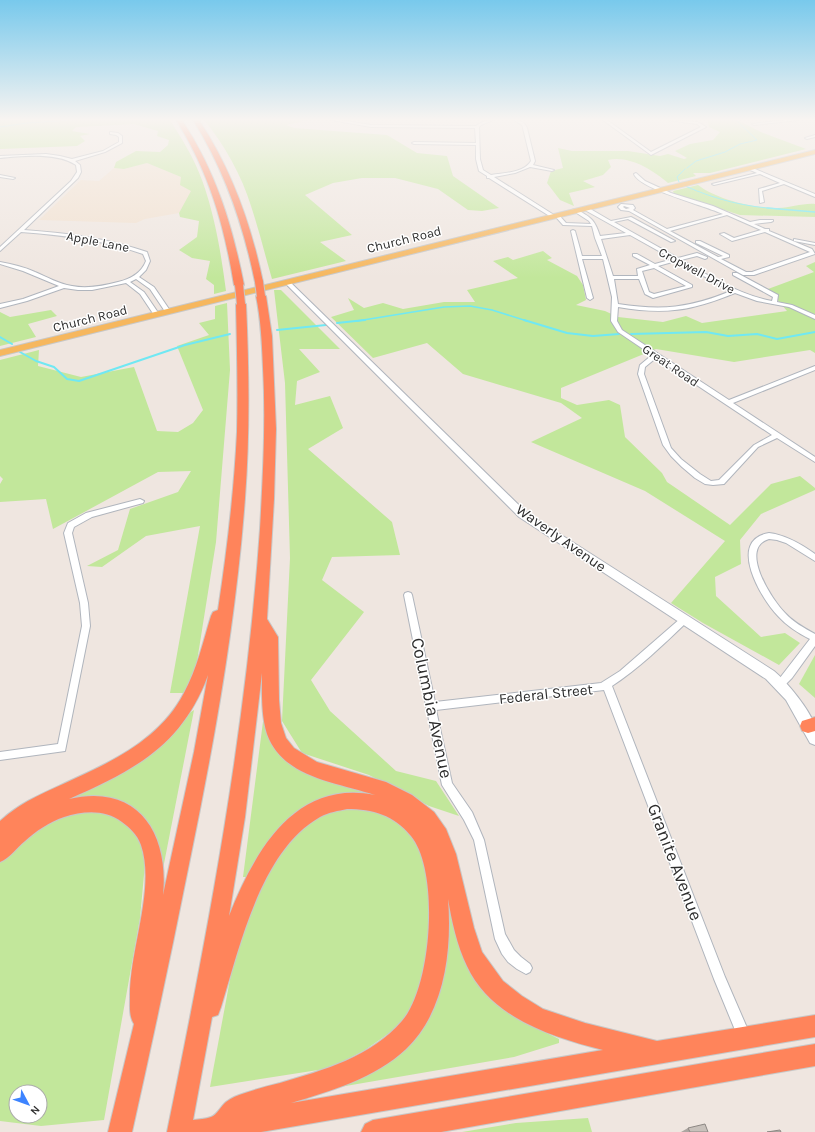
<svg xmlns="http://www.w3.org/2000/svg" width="815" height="1132" viewBox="0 0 815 1132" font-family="Karla,sans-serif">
<rect width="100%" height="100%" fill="#efe6e0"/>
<polygon fill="#f1e0cf" points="147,163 181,177 192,191 179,213 145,219 136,223 39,220 81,180 99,181 114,168 124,169"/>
<g fill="#c2e79b" fill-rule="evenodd">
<path d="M0,120H170C182,139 194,158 202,180C215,216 221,253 226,291L214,294V285L206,279L210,261L192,258L179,250L197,237L199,221L180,217L179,213L191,191L180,185L181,177L147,163L124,169L114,168L116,162L136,151L160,152L168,145L169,140L157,136L158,131L134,124L76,127L72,131L90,134L80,136L85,141L77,146L0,149Z"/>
<path d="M204,120H308L286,125L294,128L387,135L417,153L447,156L453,176L499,208L482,211L468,210L438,189L395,178H362L333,183L305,195L352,235L320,242L346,261L272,279C265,255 259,230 251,206C242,176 224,144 204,120Z"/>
<path d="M704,120H737L761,132L806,149L710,173H693L696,176L668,183C653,170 629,155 608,160L611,167L603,175L583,181L595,187L569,193L574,206L560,200L547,183L551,171L563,168L558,148L572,151H628L660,156L668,154L684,159L687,158L675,151L690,144L713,140L720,132L709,127L708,121Z"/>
<path d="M698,185C716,199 755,209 778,208C791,208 802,203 815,204V217L740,215L674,194L673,191Z"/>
<polygon points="543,251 552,258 547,260 577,276 583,285 586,300 576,305 605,311 618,317 663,322 686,316 702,323 787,311 768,289 814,272 806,266 815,262 815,353 810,350 734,362 656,349 561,388 561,398 577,405 609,400 620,405 625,437 662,473 667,482 730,525 771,484 800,476 815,488 815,490 761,514 740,540 741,564 715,577 716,596 761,637 785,633 800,643 779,665 703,623 671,603 725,541 645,491 531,442 582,418 561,403 463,374 427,343 373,358 331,317 354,310 348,298 364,308 383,303 403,309 444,302 475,302 467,290 518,278 493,261 508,257 513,260"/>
<polygon points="274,290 281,290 340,349 299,349 320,372 297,381 295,405 330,396 343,428 308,449 392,522 400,555 332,557 322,580 364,612 311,680 330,711 396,771 436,781 459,816 429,806 369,775 302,753 282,721 290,558 285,383"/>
<polygon points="227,303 230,370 216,542 195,674 187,693 170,693 200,526 146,536 102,567 87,566 118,550 130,509 178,492 191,471 158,472 53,529 46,499 0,502 0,484 3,479 0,476 0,360 39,350 38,366 81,377 134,367 157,431 178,432 193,423 203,410 177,346 209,335 199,323 215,319 215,306"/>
<polygon points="51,310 57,316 28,324 36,337 0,346 0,312 10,317"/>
<polygon points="815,655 815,698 799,684"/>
<polygon points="265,706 274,745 385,796 424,822 460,937 531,1025 559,1039 559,1043 514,1057 334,1088 437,995 425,830 334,797 247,877 243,877"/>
<polygon points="194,710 161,879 156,839 145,820 111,799 0,840"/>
<polygon points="343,807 383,812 409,830 425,859 430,890 429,942 417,996 409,1014 395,1029 365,1050 331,1068 210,1087 231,974 245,922 281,848 316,817"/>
<path d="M99,810L127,822L140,839L145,864L140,918L104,1120L41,1126L0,1121V862L14,845L61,815ZM16,1092H40V1116H16Z"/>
<polygon points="588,1118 592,1132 462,1132 516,1123"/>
</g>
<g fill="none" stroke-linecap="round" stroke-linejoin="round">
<g stroke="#70e8f3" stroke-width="1">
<polyline points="0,127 27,123 72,120"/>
<polyline points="687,168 696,161 725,152 740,144 757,140 736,120"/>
<polyline points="679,182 677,177 685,169"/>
<path d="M685,186C717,200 745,207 780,209"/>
</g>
<g stroke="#70e8f3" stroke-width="1.5">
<polyline points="767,208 815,212"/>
<polyline points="357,321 444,307 470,306 492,310 527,321"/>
</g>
<g stroke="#70e8f3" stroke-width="2">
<polyline points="524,320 567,333 593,336 619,334"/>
<polyline points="337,323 365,320"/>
<polyline points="277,330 326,325"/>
<polyline points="631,334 706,332 728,336 757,334 777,339 815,332"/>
<polyline points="0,337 12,344"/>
<polyline points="20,352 36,361 54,367 67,379 79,381 185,345 230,334"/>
</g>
<defs>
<g id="street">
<path d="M331,120H340L371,125L476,126C481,122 487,120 493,120L481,125L479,127L480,159L483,170L491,175C503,173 524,173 531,161L523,128L522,125L514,120C521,120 524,122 527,128L535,161L533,165L554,170L552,171L530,167L515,173L494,177L554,215L558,214L566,223L591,224L589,221L572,210L576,209C591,218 594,218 600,236L626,233L583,209V207H587L611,221L631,217L675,241L671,242L628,219L614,222L678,258L697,253L707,257V258L705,259L697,256L681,260C710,276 739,295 772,301L773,297L733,275V273H737L778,295L777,302L792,305L815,315V319L789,307L757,301L735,293C691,311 665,315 618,307L617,321L622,330L729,400L815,366V370L733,403L815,457V462L777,438L758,447L724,484L713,485L705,484L695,478L682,467L671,456L663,445L638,374L640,365L652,355L618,332L611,321L612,297L603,259H582L593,298L590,300L587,298L571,231L573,230L575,231L582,256H602L595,238L592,226L563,225L555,216L551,217L489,178H487V176L479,171L476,159V145L414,144L412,143L414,142L476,143L475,128L371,127ZM630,235L673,259L655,264L637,254H633V256L650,265L637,269L638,276H613L601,239ZM676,261L731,291C689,308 663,311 618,304L614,279H639L645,294L653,298L692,287V285L658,266ZM654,268L686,286L654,294L649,292L642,271ZM656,358L772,435L754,445L719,480L711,481L700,474L681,459L671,448L644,374L645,367Z"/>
<polygon points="603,120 607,120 651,152 701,127 697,124 668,120 698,122 706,127 651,155"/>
<polygon points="786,120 799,120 754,125 752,124"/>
<path d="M110,132L118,133L122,136V143L105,152L75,161L80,165L81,172L78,178L24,230C66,233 107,238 147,252L150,261L146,270L139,277L154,287L171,312L166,313L150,289L136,279L130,282L144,292L159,314L158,315H154L140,294L126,283L92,290H78L64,288L27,301L0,308V304L23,299L59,286L23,271L0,264V262C12,264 24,267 35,272C47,277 59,284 72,286C87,289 103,286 118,282C130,279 141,274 146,261L143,254C104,240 62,235 21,232L0,251V247L71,181L77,172L76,165C57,152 22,156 0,158V156L46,154L60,156L72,159L103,151L119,142V137L116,135L110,134Z"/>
<polygon points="815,135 815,137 807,139 805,138"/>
<polygon points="748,167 750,167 815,194 815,197 784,184 762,191 764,202 760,203 759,189 780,183 760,174 714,185 712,184 757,173 748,169"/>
<path d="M636,173L645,181L671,193L713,206L750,222L760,220H773V221L771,222L754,224L765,229H769V231L812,249L815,254L754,275H743L629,211L621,210L618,207L621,204L633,205L635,208L633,210L667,229L723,214C706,206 639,189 634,174ZM624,206L630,208L626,209L623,207ZM727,215L761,230L734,238L724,233L720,234L732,241L765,232L810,252L752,272H746L721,259L729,257V255L700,241H696V243L723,256L718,257L670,231Z"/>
<polygon points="0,175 15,178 13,179 0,177"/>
<polygon points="794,239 815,243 815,245 794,241"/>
<polygon points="140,499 144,501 143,503 92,517 74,527 72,533 88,603 90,626 65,751 0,760 0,752 58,744 82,626 80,603 64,533 68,523 86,513"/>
<path d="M769,533C786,535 801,544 815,554V561L786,543L777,540L769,539C738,548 772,600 785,613C793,622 804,628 815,634V646L792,678L784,686L781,687L778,686L776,683L810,639C798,633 787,626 778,616C762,600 726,540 769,533Z"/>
<path d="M408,592L411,593L412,595L435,702L601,683L620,671L681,618H687L688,620L687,622C663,645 639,668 612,686L725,977L751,1037L750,1042L745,1043L740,1042L714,979L604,690L436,710L452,783L472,812L484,840L505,934L514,950L521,957L530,964L532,968L530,972L526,974L517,969L508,962L502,954L495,939L474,840L464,820L442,785L404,595L405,593Z"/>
</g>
<path id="secondary" d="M287,280L289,281L527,513L774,671C787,682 810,710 815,726C815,732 815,739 815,745L810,743L786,700L766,679L519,517L285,283V281Z"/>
<polygon id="primary" points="815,150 815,154 0,356 0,350"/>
<g id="highway">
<path d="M176,120H182C216,172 232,224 244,285L242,287H236L234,285C224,224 209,172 176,120Z"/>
<path d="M193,120H199C232,170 251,224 263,282L262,284L259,285L255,282C243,224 225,171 193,120Z"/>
<path d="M261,293L266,296L272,336L276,429L274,499L267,619L278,637L279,700L281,723L286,738L294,748L317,762L386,782L412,795L434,812L446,829L456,854L474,928L482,952L503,981L522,996L543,1009L585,1023L657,1041L815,1015V1037L261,1132H167C208,932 246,732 260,529C263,475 266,421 263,368C262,344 261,320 256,296ZM262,673C262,693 261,715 267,734C283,778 336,782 375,795C294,779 254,853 229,916L245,817ZM347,809C373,809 394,815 411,836C440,871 432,987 402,1021C371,1057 324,1070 280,1083C268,1086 256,1089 245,1093C238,1095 231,1098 226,1102C221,1106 217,1115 211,1117C206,1119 199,1119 193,1120L212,1017L218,1015L221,1007C240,946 261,850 320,817C329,812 338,811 347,809ZM448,899C452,922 457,945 467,966C491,1018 552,1037 603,1050L291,1103C331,1091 375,1078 406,1049C445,1012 452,950 448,899Z"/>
<path d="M241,301L246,304C249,369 250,433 245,498C236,621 214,743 189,864C171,954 152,1043 132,1132H108L134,1024C129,1016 130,1007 130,998C129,950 156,889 141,845C137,834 130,828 122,822C105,809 83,811 64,817C49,822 36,831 25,841C16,848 10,858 0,862V821C23,800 49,791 76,778C118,759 162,736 184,693C197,669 203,642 211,616L213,612L218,610C227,551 234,492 237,432C238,389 237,347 236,304ZM208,675L194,752L163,895C169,833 138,783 69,799C134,770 182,746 208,675Z"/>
<polygon points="815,717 815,731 808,733 802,731 800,726 802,721"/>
<polygon points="815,1044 815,1066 441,1132 361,1132 365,1124 373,1120"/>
</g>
</defs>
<use href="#street" stroke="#b0b5bd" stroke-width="2"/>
<use href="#secondary" stroke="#b0b5bd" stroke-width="2"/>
<use href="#primary" stroke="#c8c8c8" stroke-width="2"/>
<use href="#highway" stroke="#c8c8c8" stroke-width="2"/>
<use href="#street" fill="#fff" fill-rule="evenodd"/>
<use href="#secondary" fill="#fff" fill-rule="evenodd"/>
<use href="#primary" fill="#f6b75e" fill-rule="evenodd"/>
<use href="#highway" fill="#ff845b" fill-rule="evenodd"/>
<defs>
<g id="highway-bridge">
<polyline points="259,282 261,296"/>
<polyline points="239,285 241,304"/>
</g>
</defs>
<use href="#highway-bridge" stroke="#c8c8c8" stroke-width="10" stroke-linecap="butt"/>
<use href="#highway-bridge" stroke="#ff845b" stroke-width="8"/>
</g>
<polygon fill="#aca6a1" points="688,1128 708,1132 681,1132"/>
<g fill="#c8c1bb" stroke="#8c8783">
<polygon points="705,1124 708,1132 690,1132 688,1128"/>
<polygon points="780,1130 781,1132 767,1132"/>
</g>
<linearGradient id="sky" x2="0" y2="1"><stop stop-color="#78c9ec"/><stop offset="0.43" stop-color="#f8f4f1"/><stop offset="1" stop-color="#f8f4f1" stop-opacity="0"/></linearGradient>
<rect width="815" height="278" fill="url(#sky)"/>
<g text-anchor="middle" stroke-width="3" stroke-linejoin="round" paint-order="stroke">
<g font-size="13" fill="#2d2d2d" stroke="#fff">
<text transform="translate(404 239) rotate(-14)" y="5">Church Road</text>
<text transform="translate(98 241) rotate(11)" y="5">Apple Lane</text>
<text transform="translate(697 270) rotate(28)" y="5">Cropwell Drive</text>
<text transform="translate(90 318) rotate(-14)" y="5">Church Road</text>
<text transform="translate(671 365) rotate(34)" y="5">Great Road</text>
</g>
<g font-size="15" fill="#2d2d2d" stroke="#fff">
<text transform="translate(561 538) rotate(35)" y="5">Waverly Avenue</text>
<text transform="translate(546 694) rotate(-6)" y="5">Federal Street</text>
</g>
<g font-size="18" fill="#2d2d2d" stroke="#fff">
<text transform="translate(432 708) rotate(78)" y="6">Columbia Avenue</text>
<text transform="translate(675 862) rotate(69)" y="6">Granite Avenue</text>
</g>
</g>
<g transform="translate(28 1104) rotate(131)"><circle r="19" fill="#ffffff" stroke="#ababab"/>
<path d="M0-3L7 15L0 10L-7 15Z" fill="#3d84ff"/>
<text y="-6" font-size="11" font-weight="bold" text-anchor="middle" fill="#2d2d2d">N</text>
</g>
</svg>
